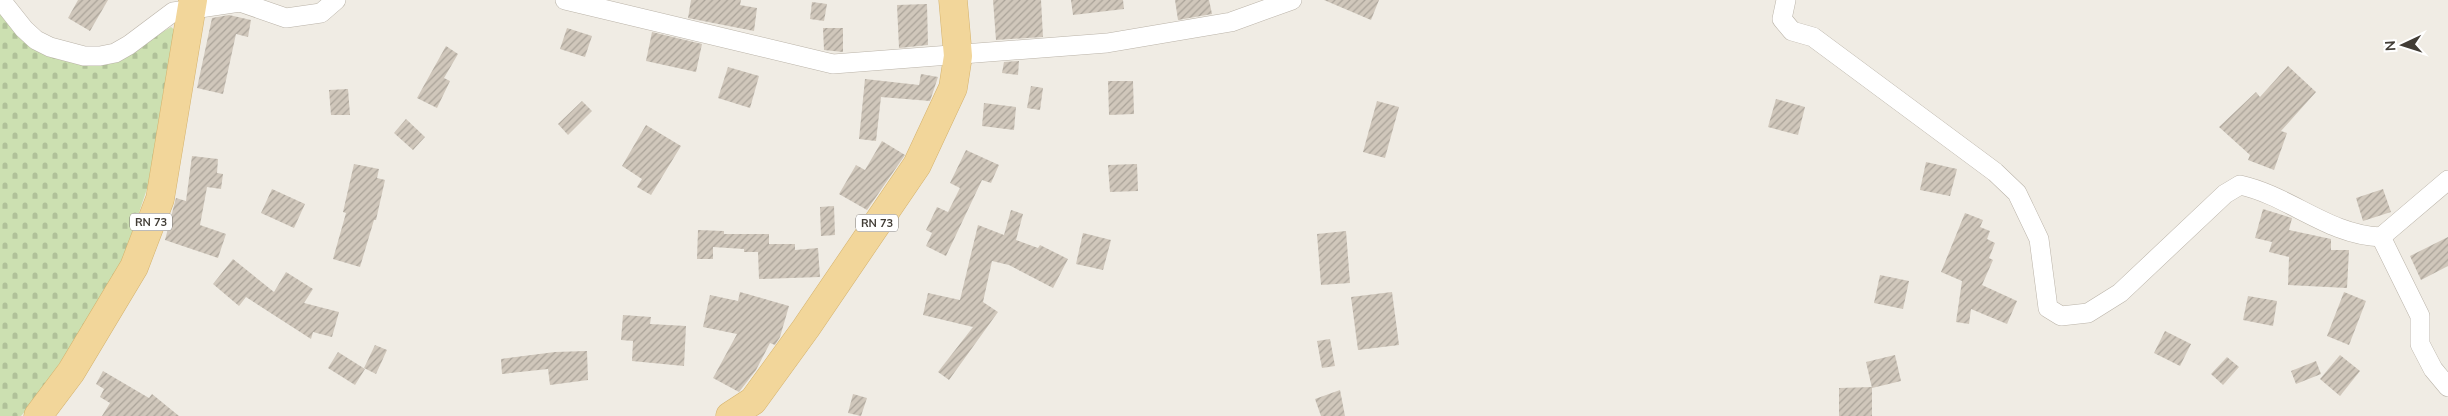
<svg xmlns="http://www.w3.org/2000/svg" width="2448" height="416" viewBox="0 0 2448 416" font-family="Mulish,sans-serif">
<defs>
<pattern id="cemetery-stones" width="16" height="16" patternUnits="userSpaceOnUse" patternTransform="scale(1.25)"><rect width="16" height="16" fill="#cce0b1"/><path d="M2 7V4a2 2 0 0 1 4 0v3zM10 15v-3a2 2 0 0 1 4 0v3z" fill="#b0c199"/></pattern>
<pattern id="building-hatch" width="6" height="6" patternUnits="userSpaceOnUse" patternTransform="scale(1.25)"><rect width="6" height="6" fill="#d0c7bb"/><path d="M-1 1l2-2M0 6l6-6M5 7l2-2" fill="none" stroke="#aaa399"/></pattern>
</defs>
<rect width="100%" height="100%" fill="#f0ece4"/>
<polygon fill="url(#cemetery-stones)" points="0,12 49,55 82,65 113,61 171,27 176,31 163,95 152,174 120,269 38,397 21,416 0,416"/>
<g fill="url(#building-hatch)">
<polygon points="78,0 108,0 90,31 68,18"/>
<polygon points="691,0 741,0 740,5 757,8 754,31 688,18"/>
<polygon points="993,0 1041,0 1043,37 996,40"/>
<polygon points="1071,0 1123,0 1124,9 1073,15"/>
<polygon points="1175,0 1209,0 1212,14 1178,20"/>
<polygon points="1324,0 1379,0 1371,20"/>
<polygon points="812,2 827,4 824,21 810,19"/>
<polygon points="927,4 928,45 899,48 897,5"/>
<polygon points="229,15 251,20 248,37 236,34 223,94 197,88 212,18"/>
<polygon points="567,28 592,36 585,57 560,49"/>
<polygon points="823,28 843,28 843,52 824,50"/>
<polygon points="652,32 702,44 696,72 646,61"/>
<polygon points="446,46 458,54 444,78 450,81 437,108 417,98"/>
<polygon points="1019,61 1018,75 1002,73 1004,62"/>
<polygon points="2288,66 2316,92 2281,131 2287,133 2274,170 2248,160 2250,155 2219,127 2256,92 2260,97"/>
<polygon points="728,67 759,76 750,108 718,98"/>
<polygon points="921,74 938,77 930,101 881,97 876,141 859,139 865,79 919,85"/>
<polygon points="1108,81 1133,81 1134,114 1109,115"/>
<polygon points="1031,86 1043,88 1040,110 1027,108"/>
<polygon points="348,89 350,115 331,115 329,90"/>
<polygon points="1776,99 1805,107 1798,135 1768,127"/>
<polygon points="582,101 592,111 568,135 558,124"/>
<polygon points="1377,101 1399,107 1385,158 1363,152"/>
<polygon points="984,103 1016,107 1014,130 982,126"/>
<polygon points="406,119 425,137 413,150 394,133"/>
<polygon points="646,125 681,146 651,195 637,187 642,179 622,166"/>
<polygon points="882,141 905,155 867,210 839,194 856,165 865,170"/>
<polygon points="966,150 999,165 991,183 982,180 946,256 926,246 932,233 926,230 937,207 948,212 960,188 950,183"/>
<polygon points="192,156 218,159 217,173 223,174 221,189 207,187 200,225 226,234 218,258 165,240 176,198 186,201"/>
<polygon points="1926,162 1957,169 1950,196 1920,190"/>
<polygon points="354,164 379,169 377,178 385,180 376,220 374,220 360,267 333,259 346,213 343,212"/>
<polygon points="1137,164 1138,191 1110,192 1108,165"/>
<polygon points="272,189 305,204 294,228 261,213"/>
<polygon points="2383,189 2391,212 2363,221 2356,198"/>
<polygon points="834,206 835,235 821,236 820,207"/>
<polygon points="2263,209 2292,218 2289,230 2331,239 2331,250 2349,250 2347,288 2288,285 2289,257 2269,252 2272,242 2255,238"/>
<polygon points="1011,210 1023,214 1016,240 1038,248 1040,245 1068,259 1053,288 1009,265 992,261 983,302 998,312 949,380 938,372 973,327 923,315 928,293 960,300 978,225 1004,235"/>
<polygon points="1965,213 1983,220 1980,227 1990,231 1987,239 1995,243 1989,258 1993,260 1982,285 2017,301 2007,324 1971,309 1969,324 1956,322 1962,281 1941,272"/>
<polygon points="698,230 724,231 724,234 769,234 769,244 795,244 795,250 818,248 820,277 759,279 758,252 744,252 744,249 713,247 713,259 697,259"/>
<polygon points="1346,231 1350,283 1321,285 1317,234"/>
<polygon points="1083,233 1111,240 1103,270 1076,264"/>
<polygon points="2448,237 2448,266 2421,280 2410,256"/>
<polygon points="233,259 274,292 286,272 313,289 304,303 339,312 332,337 313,332 311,339 246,297 239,306 213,284"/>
<polygon points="1880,275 1909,281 1903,309 1874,303"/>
<polygon points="740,292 789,306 780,337 775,345 770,343 756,370 739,392 713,378 737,334 703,327 710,295 738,301"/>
<polygon points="1392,292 1399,345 1358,350 1351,297"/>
<polygon points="2344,292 2366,301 2349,345 2327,336"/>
<polygon points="2248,296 2277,301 2273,326 2243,320"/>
<polygon points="623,315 651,317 650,324 686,326 684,366 632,361 633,341 621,340"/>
<polygon points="2165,331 2191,344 2180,366 2154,353"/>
<polygon points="1330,339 1335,366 1322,368 1317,341"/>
<polygon points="375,345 387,350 376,374 364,368"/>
<polygon points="587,351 588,380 550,385 548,369 502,374 501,359 555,352"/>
<polygon points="338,352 365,369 355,385 328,368"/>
<polygon points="1895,355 1901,381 1872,388 1866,362"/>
<polygon points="2340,355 2360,371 2340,396 2320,379"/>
<polygon points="2227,357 2239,367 2223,385 2211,374"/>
<polygon points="2316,361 2321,374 2296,384 2291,371"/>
<polygon points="103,371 149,398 152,394 179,416 102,416 110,403 100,397 104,389 96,384"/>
<polygon points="1872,387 1872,416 1839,416 1839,388"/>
<polygon points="1340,390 1345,416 1321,416 1315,399"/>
<polygon points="853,394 867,398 861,416 848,413"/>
</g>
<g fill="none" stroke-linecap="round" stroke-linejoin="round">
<defs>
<g id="street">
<polyline points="1,0 24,29 36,40 50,47 84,56 100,56 115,53 129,45 173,12 240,2 286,18 321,13 336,0"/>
<polyline points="565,0 833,64 1107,43 1231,22 1292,0"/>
<path d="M1786,0L1782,19L1792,31L1813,37L1995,172L2017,193L2039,239L2048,308L2061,316L2088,313L2120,293L2225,194L2240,185C2290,196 2328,235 2381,237L2420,316V344L2433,369L2448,387"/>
<polyline points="2381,237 2448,180"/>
</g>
<g id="primary">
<polyline points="38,416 71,372 134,267 160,199 193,0"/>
<polyline points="730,416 753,401 806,328 917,165 953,88 958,56 953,0"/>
</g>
</defs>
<use href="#street" stroke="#bab3a8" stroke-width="20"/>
<use href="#primary" stroke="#d4b26d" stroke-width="29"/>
<use href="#street" stroke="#fff" stroke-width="19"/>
<use href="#primary" stroke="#f2d69a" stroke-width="28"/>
</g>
<g text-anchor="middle" stroke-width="5" stroke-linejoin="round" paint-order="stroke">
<g fill="#fff" stroke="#7a7672" stroke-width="1">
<rect x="130" y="213.5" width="42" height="17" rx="4"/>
<rect x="856" y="214.5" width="42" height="17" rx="4"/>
</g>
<g font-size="11" font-weight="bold" fill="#413c35">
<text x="151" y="226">RN 73</text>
<text x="877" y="227">RN 73</text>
</g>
</g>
<g transform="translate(2403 45) rotate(266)" stroke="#ffffff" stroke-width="4" paint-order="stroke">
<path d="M0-4L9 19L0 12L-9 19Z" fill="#413c35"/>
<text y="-8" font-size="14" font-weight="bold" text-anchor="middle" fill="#413c35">N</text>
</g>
</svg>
